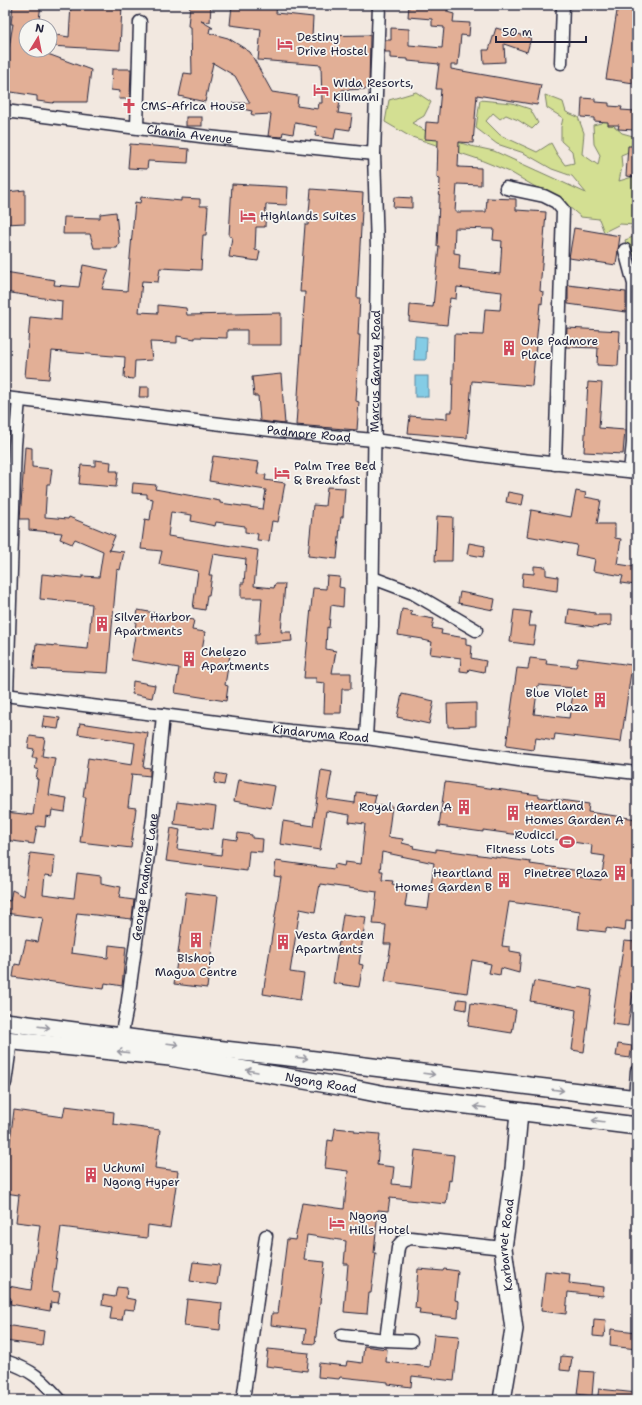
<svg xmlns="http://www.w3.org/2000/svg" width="642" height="1405" viewBox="0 0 642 1405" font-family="'Shantell Sans',sans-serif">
<rect width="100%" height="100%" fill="#f2e8e0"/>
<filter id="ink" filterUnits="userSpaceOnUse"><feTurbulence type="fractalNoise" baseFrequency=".025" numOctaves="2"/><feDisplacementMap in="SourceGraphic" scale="8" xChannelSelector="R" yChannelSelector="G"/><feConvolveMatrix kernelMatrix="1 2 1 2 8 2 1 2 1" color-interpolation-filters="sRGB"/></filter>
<g filter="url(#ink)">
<polygon fill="#d3df92" stroke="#7a8066" points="416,92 431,102 424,116 412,123 431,134 471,146 494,151 586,193 572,176 552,169 524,153 497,144 476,128 480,100 512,103 530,109 538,123 532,129 518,120 506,115 500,119 493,113 486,121 500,135 537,152 551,143 557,154 565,165 574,163 572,151 561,141 561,127 563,118 547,108 545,95 563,102 566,112 578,117 584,133 582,154 598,165 600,155 594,144 593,125 601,123 605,118 622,133 633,136 631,151 621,155 622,167 619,181 636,176 637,178 637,258 627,247 625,240 633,237 631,227 636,225 620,224 604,232 599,219 581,217 568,206 510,172 478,159 409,136 385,122 389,100"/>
<g fill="#84cce5" stroke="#5d88a1">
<polygon points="415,336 427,337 426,360 414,360"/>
<rect x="415" y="376" width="13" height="21"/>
</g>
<g fill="#e2af96" stroke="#22223b" fill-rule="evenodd">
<polygon points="13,5 41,5 38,26 26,26 26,45 23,45 26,46 26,50 37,50 91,70 87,102 54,102 53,103 37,101 37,96 5,91 5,47 9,47 13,24 11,24"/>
<polygon points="71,5 122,5 120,50 50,46 50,34 69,37"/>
<polygon points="190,5 211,5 210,22 201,21 213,28 210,28 209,33 228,38 250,52 272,92 298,96 297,106 318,109 319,103 322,103 321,65 258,60 261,29 230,25 232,5 277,5 276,13 313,17 312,36 370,35 369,89 342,90 338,113 352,115 350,130 336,128 334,139 315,136 317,127 295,123 293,134 283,132 282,137 268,136 271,114 253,115 251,114 252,111 233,107 233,103 250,103 235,76 213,63 205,102 179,96 184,73 192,74 191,27 188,26"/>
<path d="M409,5H448L447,12L454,14L453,22L470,23L469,36L461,35L458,65H451V69L541,85L537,105L477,95L473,143L459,142L458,167L481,168V185L457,184L455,212H486L487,198L516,199V210L546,212L540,291L543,292L542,304L540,303L532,386L472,381L467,438L408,433L410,416L447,419V412H452L454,334L483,335L485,309L500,310L502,292L457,287L456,299L450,298L447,325L409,321L410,305L433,307L439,246H437L440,179L437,178L438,140L425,139L426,122L438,123L441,89H436L439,64L408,61V59L390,58V52H385V40H391V28L409,29V45L442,48L444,27L432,26V19L408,17ZM455,228L494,229L493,240L502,241L500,274L459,269L460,254L454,253Z"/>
<polygon points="618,5 637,5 637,62 634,83 606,79"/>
<polygon points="496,28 531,38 527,52 504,44 505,62 484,63 483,50 489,50"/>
<polygon points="112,69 131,69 130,99 119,99 120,91 111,90"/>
<polygon points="582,98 595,99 595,102 609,103 609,106 622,107 621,110 635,111 634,130 618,129 619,125 608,125 608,122 594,121 594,118 581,117"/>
<rect x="186" y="117" width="16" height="9"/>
<polygon points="130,144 189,149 188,163 148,161 147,169 128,168"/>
<polygon points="628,146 637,146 637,177 626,176"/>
<polygon points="232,184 288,187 287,205 266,204 265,227 256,227 255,250 260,251 258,261 229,257 232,237 229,236"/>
<polygon points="311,189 363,193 357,298 360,298 358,335 360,335 356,401 359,402 357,430 296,425 305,292 300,292 305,225 308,225"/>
<polygon points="25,190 25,223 6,224 7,192"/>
<polygon points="141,197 181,201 181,198 200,199 200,206 208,206 206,235 203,235 201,270 160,268 158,282 142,281 139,312 158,313 158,305 186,308 187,315 281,313 281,345 247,345 247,330 227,330 227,338 195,337 195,339 177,336 177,343 150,342 152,360 135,361 134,379 124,378 125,357 52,351 49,379 25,377 30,317 61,320 62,301 5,292 5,272 55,280 54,285 79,287 83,265 109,270 102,289 127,291 135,202 140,203"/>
<polygon points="394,197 412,198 412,208 393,207"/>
<polygon points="116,212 119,243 117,248 94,248 90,234 63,234 64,217 100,218 100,214"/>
<polygon points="574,228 620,236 616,265 569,258"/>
<polygon points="568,285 626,292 626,312 568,304"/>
<polygon points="567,328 620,331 618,366 597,365 598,348 566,347"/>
<polygon points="281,374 285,424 260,421 258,396 254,396 252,377"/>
<polygon points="588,382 602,383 599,428 625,430 623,454 584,452"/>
<polygon points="140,387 149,387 149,397 139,397"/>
<polygon points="25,447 32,448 32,467 52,469 50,484 47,484 45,517 68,519 69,517 115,536 109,550 124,552 120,570 117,569 108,673 33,669 36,644 88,649 92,604 40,599 42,574 82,578 82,576 99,577 103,551 75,539 72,544 60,539 62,533 29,530 29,519 20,519"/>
<polygon points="213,456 259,462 257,474 266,475 265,480 285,483 278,522 272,521 269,541 257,540 258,534 245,532 245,526 216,522 215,526 191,521 192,515 171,512 168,536 258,550 254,586 274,588 275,584 285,584 281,632 291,632 292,641 255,644 255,634 259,634 262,598 241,598 241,583 244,583 246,559 213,554 209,575 212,575 209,595 207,595 205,610 193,608 198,571 159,564 162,551 141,549 145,519 150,520 153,499 147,498 147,494 132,493 133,483 156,485 155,489 220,501 220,503 263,509 266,490 209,481"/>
<polygon points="95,460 111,462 110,471 118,471 116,487 79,484 81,465 95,466"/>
<polygon points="327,487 345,488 343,517 341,517 337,559 308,556 313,505 325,506"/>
<polygon points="576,491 586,493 585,497 601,500 597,524 615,524 615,538 621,539 617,564 637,567 635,585 621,583 623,576 593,571 595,559 575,555 577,545 527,536 531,510 571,517"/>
<polygon points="508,492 524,495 522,505 506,502"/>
<polygon points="437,516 453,517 452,561 435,561"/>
<polygon points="469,543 485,546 483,557 467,554"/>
<polygon points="534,566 546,567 546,575 558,577 557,591 522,586 523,573 534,574"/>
<polygon points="327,576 340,577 339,587 344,588 343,607 331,605 329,628 327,627 326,649 336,651 332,673 351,673 351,689 342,689 341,713 324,713 325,683 316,682 316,678 304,678 313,588 326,589"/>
<polygon points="460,592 495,599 493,610 458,603"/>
<polygon points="402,609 412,611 411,615 434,619 432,628 442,630 441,634 466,638 466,645 472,646 471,658 486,661 484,672 469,669 468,672 460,671 461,658 430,654 432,642 423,640 423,639 398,635"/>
<polygon points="569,609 595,613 595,615 611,615 611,625 594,627 567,623"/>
<polygon points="138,610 194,620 192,630 205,632 202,650 230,655 225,685 228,686 226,701 175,693 179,668 131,660 136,630 135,629"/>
<polygon points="514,610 531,612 529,626 536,626 533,645 510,642"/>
<path d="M530,658L547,660L546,664L576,667L578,658L632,665L621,742L555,734L554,741L536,738L534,750L506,746L517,668L528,669ZM538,685L574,688L569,718L534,714Z"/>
<polygon points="133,681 155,685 152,698 132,694"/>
<polygon points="402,694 434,701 429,724 397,717"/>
<polygon points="476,703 476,726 448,727 447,704"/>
<polygon points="44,716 60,718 58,729 42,727"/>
<polygon points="80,723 148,733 143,767 150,768 150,776 132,774 128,807 136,808 131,848 80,842 86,797 83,797 88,758 132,765 135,743 78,734"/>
<polygon points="30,736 45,738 42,756 55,758 49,795 67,798 65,812 52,810 51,817 46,816 45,827 37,826 34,844 5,840 5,812 33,815 38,779 36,779 38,769 35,769 37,758 32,758 34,749 28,748"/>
<path d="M321,770L332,772L327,799L355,803L356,792L376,795L374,804L392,806L388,837L403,839L402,843L414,846L413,848L436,852V849L531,862L530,864L580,871L579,877L601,880L605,856L591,854L592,845L534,836V837L483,830V832L439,826L445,782L539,795V797L589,804L588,812L637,819V912L636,922L626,921L625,931L606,928V932L578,929L580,911L525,903V904L509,902L502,946L510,947V951L521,953L519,973L501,968L500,975L489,973L491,964L472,960L467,993L385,981L391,944H384L386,925L373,924L377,892L320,884L315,912L300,909L290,972L304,974L300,1000L263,994L281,877L274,876L276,861L334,869L335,864L344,866L345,862L361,864L365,824L349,822L350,815L326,811L320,850L280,844L283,821L313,826ZM382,852L434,863L428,909L405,906L408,887L392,884L393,881L382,880L383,871H380Z"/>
<polygon points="216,773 226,775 224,785 214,783"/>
<polygon points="238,780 275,786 271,808 234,801"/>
<polygon points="177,802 216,807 213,829 174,824"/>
<polygon points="171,828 180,830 177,849 221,855 223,838 237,840 238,833 252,835 252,838 263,839 262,852 249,851 247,871 166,861"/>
<polygon points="30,853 55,856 53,876 45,875 43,894 74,898 77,873 101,876 101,883 121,887 119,898 134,900 132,919 77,913 71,953 108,958 109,945 126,947 122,986 105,983 104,989 46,981 46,982 13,977 15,964 20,965 26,940 38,942 43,918 5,913 5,900 10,901 12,890 24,896"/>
<polygon points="186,892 218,896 207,988 174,984"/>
<polygon points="343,914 366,917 359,964 363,965 359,987 333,983"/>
<polygon points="624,941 637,942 637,968 628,1026 612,1024"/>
<polygon points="534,981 578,989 579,987 592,990 584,1052 572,1050 576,1019 575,1018 576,1010 530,1001"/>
<polygon points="458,999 467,1000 466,1010 456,1008"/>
<polygon points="471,1003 516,1010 512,1033 468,1026"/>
<polygon points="618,1044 632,1046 630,1058 616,1056"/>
<polygon points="65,1106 114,1112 113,1124 160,1130 155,1168 178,1171 170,1228 148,1225 147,1238 61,1227 52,1291 60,1292 58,1303 51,1302 50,1311 10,1304 11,1298 6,1297 8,1286 31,1290 40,1225 16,1222 19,1195 5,1193 5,1179 14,1110 63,1117"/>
<polygon points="335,1128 355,1130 355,1132 380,1134 377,1165 394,1167 392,1184 411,1186 415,1150 454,1155 451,1181 449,1180 446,1204 390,1198 388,1211 378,1210 374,1253 376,1253 373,1278 371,1293 369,1293 367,1314 344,1312 348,1264 344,1264 346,1241 307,1235 304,1260 325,1262 315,1344 304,1343 306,1329 271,1325 272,1313 278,1313 287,1239 295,1240 302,1203 344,1209 348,1171 325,1168 328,1140 333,1141"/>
<polygon points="193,1262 220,1265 217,1285 190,1281"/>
<polygon points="418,1269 443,1271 444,1269 458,1271 455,1300 459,1301 458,1318 419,1314 420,1309 415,1308"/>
<polygon points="545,1271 570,1274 569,1283 604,1287 603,1296 568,1292 566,1314 541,1311"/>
<polygon points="117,1287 127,1288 126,1298 136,1300 134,1310 124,1309 122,1320 110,1319 112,1307 102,1305 103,1295 115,1297"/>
<polygon points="187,1299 222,1303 220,1330 184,1326"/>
<polygon points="594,1319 606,1320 604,1337 593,1336"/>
<polygon points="5,1325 44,1331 42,1346 5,1341"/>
<polygon points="611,1329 637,1332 637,1349 610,1346"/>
<polygon points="434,1334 459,1336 454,1381 412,1376 411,1387 388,1384 388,1382 340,1377 339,1379 318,1377 319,1363 346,1366 347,1361 362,1363 364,1346 387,1349 386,1362 430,1367"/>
<polygon points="268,1349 309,1353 307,1371 266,1366"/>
<polygon points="561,1356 572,1357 570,1371 560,1370"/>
<polygon points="580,1371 594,1372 592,1396 577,1394"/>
<polygon points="599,1389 637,1393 637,1400 597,1400"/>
</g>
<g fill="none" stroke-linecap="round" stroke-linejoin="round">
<defs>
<g id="street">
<polyline points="561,63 563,5"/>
<path id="s1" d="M5,111L208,137L374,154"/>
<polyline points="137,127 140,22"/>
<polyline points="506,188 544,196 556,202 563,210 555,464"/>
<polyline points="625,250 634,284 633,443 630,471"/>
<path id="s2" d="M5,398L296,433L374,440L502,458L637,472"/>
<polyline points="373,578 413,593 476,630"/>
<path id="s3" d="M5,695L233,724L290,731L366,738L519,760L637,773"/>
<polyline points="7,695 15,445 19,400"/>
<path id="s4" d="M366,738L372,626L377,248L374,154L379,5"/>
<path id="s5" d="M121,1037L127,1007L153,819L163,715"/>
<polyline points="5,1083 11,1040"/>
<polyline points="635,1099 637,1071"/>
<polyline points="342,1335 386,1340 411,1341"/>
<path d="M386,1340L398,1248C400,1241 404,1240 411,1238L503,1248"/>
<path d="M5,1361C32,1370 42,1379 60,1400"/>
<polyline points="243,1400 266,1236"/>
</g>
<g id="secondary">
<polyline points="5,1022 206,1048 307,1059 637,1099"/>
<path id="s6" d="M5,1040L170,1057L351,1088L386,1095L637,1126"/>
<path id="s7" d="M502,1400L514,1329L503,1248L514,1169L519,1112"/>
</g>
</defs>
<use href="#street" stroke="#22223b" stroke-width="15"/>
<use href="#secondary" stroke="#22223b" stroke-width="20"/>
<use href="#street" stroke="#f6f6f2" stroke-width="12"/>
<use href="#secondary" stroke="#f6f6f2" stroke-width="17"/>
</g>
<defs><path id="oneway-shaft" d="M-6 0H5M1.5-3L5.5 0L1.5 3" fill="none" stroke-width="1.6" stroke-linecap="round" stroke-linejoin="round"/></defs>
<g stroke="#9797a0">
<use href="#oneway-shaft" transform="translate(44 1027) rotate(7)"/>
<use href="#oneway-shaft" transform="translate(173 1044) rotate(7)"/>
<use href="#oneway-shaft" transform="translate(123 1052) rotate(-174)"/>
<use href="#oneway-shaft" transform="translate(302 1058) rotate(6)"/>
<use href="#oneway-shaft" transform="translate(252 1071) rotate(-170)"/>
<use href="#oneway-shaft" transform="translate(429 1074) rotate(7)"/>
<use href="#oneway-shaft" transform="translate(558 1090) rotate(7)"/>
<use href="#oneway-shaft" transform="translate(480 1107) rotate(-173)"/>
<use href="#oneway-shaft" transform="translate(598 1121) rotate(-173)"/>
</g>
</g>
<defs>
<symbol id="hotel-bare" viewBox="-9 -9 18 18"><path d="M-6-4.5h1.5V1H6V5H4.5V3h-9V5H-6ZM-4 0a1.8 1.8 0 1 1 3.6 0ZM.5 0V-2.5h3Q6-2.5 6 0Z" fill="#d1495b" stroke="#f6f6f2" stroke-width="2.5" paint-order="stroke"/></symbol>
<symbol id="church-bare" viewBox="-9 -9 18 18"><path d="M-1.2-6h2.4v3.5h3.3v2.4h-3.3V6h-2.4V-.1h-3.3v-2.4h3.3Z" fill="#d1495b" stroke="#f6f6f2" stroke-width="2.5" paint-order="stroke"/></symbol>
<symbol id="building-bare" viewBox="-9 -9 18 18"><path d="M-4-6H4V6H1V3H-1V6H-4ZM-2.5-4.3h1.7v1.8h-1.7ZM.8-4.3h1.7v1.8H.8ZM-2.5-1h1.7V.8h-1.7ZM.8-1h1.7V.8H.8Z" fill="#d1495b" stroke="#f6f6f2" stroke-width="2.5" paint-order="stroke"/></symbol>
<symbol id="stadium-bare" viewBox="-9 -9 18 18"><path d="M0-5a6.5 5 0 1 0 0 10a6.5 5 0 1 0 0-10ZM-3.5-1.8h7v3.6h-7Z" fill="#d1495b" stroke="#f6f6f2" stroke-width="2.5" paint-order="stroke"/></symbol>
</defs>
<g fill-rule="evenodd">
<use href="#hotel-bare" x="274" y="33" width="22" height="22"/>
<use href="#hotel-bare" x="310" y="79" width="22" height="22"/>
<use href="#church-bare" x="118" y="95" width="22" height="22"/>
<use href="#hotel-bare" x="237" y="205" width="22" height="22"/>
<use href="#building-bare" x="498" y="337" width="22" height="22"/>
<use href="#hotel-bare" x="271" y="462" width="22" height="22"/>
<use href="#building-bare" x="91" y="613" width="22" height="22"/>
<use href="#building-bare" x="178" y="648" width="22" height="22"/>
<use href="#building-bare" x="589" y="689" width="22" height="22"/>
<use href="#building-bare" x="453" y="796" width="22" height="22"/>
<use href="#building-bare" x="502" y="802" width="22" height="22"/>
<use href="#stadium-bare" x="556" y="831" width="22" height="22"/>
<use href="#building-bare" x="609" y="862" width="22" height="22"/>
<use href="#building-bare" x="493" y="869" width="22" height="22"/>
<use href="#building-bare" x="185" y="929" width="22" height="22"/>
<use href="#building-bare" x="272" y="931" width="22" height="22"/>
<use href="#building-bare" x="80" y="1164" width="22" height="22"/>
<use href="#hotel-bare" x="326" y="1212" width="22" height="22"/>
</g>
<g text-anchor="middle" stroke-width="3.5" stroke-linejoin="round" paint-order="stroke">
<g font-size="12" fill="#22223b" stroke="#f6f6f2" text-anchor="start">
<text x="297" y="41">Destiny<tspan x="297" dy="14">Drive Hostel</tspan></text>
<text x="333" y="87">Wida Resorts,<tspan x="333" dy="14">Kilimani</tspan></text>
<text x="141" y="110">CMS-Africa House</text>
<text x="260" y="220">Highlands Suites</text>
<text x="521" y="345">One Padmore<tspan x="521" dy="14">Place</tspan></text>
<text x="294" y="470">Palm Tree Bed<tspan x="294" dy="14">&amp; Breakfast</tspan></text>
<text x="114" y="621">Silver Harbor<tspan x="114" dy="14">Apartments</tspan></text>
<text x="201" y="656">Chelezo<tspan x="201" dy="14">Apartments</tspan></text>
<text x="588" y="697" text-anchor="end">Blue Violet<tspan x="588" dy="14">Plaza</tspan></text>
<text x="525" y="810">Heartland<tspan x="525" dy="14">Homes Garden A</tspan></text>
<text x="452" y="811" text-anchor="end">Royal Garden A</text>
<text x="555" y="839" text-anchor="end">Rudicci<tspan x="555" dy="14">Fitness Lots</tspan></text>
<text x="492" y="877" text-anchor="end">Heartland<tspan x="492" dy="14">Homes Garden B</tspan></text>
<text x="608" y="877" text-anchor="end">Pinetree Plaza</text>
<text x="295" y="939">Vesta Garden<tspan x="295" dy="14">Apartments</tspan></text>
<text x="196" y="962" text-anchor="middle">Bishop<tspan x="196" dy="14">Magua Centre</tspan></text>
<text x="103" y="1172">Uchumi<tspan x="103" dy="14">Ngong Hyper</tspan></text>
<text x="349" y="1220">Ngong<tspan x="349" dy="14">Hills Hotel</tspan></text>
</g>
<g font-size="12" fill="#22223b" stroke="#f6f6f2">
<text dy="4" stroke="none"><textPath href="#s1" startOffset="186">Chania Avenue</textPath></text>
<text dy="4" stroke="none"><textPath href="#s4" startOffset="367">Marcus Garvey Road</textPath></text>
<text dy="4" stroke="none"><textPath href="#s2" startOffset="306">Padmore Road</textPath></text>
<text dy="4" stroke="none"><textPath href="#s3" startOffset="318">Kindaruma Road</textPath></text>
<text dy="4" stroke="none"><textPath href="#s5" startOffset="162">George Padmore Lane</textPath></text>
<text dy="4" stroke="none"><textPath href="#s6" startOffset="319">Ngong Road</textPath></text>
<text dy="4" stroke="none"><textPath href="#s7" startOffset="157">Karbarnet Road</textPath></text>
</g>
</g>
<rect width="642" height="1405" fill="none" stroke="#f6f6f2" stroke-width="20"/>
<rect x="10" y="10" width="622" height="1385" fill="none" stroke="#22223b" stroke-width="1.5" filter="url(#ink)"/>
<g transform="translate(38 38) rotate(10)"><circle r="19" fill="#f6f6f2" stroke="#a1a1a9"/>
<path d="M0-3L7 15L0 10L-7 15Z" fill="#d1495b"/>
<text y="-6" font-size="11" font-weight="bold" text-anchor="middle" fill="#22223b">N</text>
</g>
<path d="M496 36v6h90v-6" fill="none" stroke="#22223b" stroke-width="2"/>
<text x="502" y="36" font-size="12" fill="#22223b" stroke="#f6f6f2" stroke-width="3" paint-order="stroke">50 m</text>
</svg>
